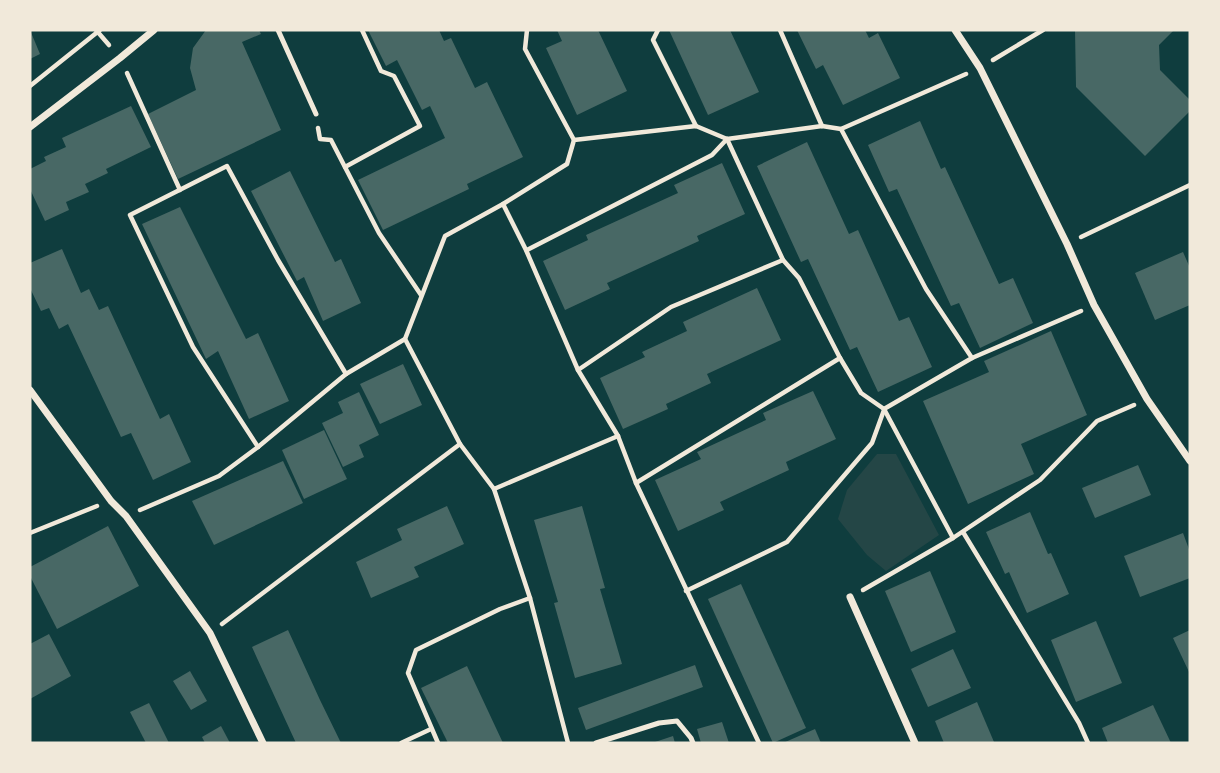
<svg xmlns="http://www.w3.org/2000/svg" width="1220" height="773" viewBox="0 0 1220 773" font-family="'Titillium Web',sans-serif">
<rect width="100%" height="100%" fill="#0f3d3e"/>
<polygon fill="#244646" points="877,454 896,454 939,535 886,571 867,555 838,519 847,490"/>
<g fill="#486865">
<polygon points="30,30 40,54 30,59"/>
<polygon points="206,30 259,30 261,34 242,42 281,130 178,179 148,114 196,90 190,68 193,48"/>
<polygon points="368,30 439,30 444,41 451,38 475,88 487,82 523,157 467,184 469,189 383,230 358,180 445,138 430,106 422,110 397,60 386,66"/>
<polygon points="557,30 598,30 627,91 577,115 546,48 562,41"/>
<polygon points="669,30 730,30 759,92 708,115"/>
<polygon points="797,30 865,30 869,38 878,33 900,78 843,105 823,65 816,69"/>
<polygon points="1075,30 1174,30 1159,45 1160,70 1190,100 1190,111 1145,156 1076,87"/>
<polygon points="131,106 151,147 106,169 108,173 85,184 89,192 66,202 69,210 45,221 30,189 30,169 46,161 44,157 66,147 62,138"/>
<polygon points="920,121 941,169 945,167 999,284 1013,278 1033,323 980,348 959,303 951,306 897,189 889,192 868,145"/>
<polygon points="807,142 849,234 858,230 899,321 909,317 932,367 878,392 857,347 850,350 808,259 801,262 757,166"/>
<polygon points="722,163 745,214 697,236 699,241 607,283 610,289 565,310 543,261 588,240 586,235 678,193 674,185"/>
<polygon points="290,171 335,262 341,259 361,303 323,321 304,277 297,281 251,191"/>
<polygon points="180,207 246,339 258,333 289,401 249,419 218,351 206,359 142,224"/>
<polygon points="62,249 81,293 89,289 99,310 108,306 160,419 169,414 191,462 153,480 131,433 121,437 68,324 59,329 49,308 41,311 30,288 30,263"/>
<polygon points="1183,252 1190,268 1190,305 1155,320 1135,273"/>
<polygon points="757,288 781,340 707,374 711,383 666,404 668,409 623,429 600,378 645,357 642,352 687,331 683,322"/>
<polygon points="1051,331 1087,415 1021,444 1034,474 968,504 923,401 989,372 984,361"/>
<polygon points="403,364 422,405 380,424 360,384"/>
<polygon points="813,391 836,439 786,462 789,470 720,502 724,510 678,531 655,480 701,459 697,452 766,420 763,413"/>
<polygon points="359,392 379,435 359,445 364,457 343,467 322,423 343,413 338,402"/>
<polygon points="324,430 347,479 304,499 282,450"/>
<polygon points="283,461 303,503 214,545 192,501"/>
<polygon points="1138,465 1151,495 1095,518 1082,488"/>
<polygon points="447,506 464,544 414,567 419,577 371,598 356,562 402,540 397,529"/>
<polygon points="582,506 605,588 600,589 622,664 575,678 554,603 558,602 534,520"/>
<polygon points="1030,512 1048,554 1051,553 1069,594 1027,613 1009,572 1005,574 986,532"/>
<polygon points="108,526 139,586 57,629 30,576 30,567"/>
<polygon points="1183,533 1190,552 1190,578 1140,597 1124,556"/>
<polygon points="930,571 956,632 911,652 885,591"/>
<polygon points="741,584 806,728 773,743 708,599"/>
<polygon points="1096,621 1122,683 1076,702 1051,640"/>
<polygon points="288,630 320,700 341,743 296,743 284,717 252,647"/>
<polygon points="1190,630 1190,674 1173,638"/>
<polygon points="49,634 71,676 30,699 30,644"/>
<polygon points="953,649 971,688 928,707 911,669"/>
<polygon points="695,665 703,687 586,730 578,708"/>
<polygon points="467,666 503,743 448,743 421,688"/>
<polygon points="190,671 207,701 191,710 173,681"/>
<polygon points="977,702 994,742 990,743 944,743 935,721"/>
<polygon points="149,703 169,743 146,743 130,712"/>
<polygon points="1153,705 1171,743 1108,743 1102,728"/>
<polygon points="722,722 729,743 701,743 697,729"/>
<polygon points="221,726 230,743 205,743 202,737"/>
<polygon points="815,729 821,743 783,743"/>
<polygon points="673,736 675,743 652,743"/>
</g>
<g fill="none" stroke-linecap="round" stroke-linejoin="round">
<g stroke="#f1e9da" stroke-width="4.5">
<polyline points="96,30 109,45"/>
<polyline points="527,30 525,49 574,140"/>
<polyline points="658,30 653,40 696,126"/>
<polyline points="780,30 822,126"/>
<polyline points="993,60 1043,30"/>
<polyline points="127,73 180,190"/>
<polyline points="30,86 100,30"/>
<polyline points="318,128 320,139 331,140 379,233 421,295"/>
<polyline points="841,129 926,289 972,358"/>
<polyline points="727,139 783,260 799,278 840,358 861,393 884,409 953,538 1040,480 1097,421 1134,405"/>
<polyline points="345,167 420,126 394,76 381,71 362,30"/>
<polyline points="503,204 526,250 578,370 618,436 636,483 759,743"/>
<polyline points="1081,237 1190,185"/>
<polyline points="527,250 712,155 727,139"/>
<polyline points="405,339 460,444 494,489 530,598 568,743"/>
<polyline points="578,370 671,307 783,260"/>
<polyline points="884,409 972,358 1081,311"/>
<polyline points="258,447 193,347 130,215 227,166 278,260 346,374"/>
<polyline points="636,483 840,358"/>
<polyline points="494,489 618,436"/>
<polyline points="140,510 219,476 258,447 346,374 405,339 445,236 503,204 567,164 574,140 696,126 727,139 822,126 841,129 966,74"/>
<polyline points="963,532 1079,723 1088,743"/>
<polyline points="30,533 97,506"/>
<polyline points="863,590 953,538"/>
<polyline points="686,591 787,542 872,443 884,410"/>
<polyline points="222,624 460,444"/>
<polyline points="401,743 431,729"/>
<polyline points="438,743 408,673 416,650 500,609 530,598"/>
</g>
<g stroke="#f1e9da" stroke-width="5">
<polyline points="278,30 316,114"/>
<polyline points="596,743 659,723 677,721 691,738 693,743"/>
</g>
<g stroke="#f1e9da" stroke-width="7">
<polyline points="955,30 980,68 1067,244 1094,305 1147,399 1190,461"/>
<polyline points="30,127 120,58 154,30"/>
<polyline points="30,390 111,501 126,516 210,633 263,743"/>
<polyline points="850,597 915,743"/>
</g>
</g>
<rect width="1220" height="773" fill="none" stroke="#f1e9da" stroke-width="63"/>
</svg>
